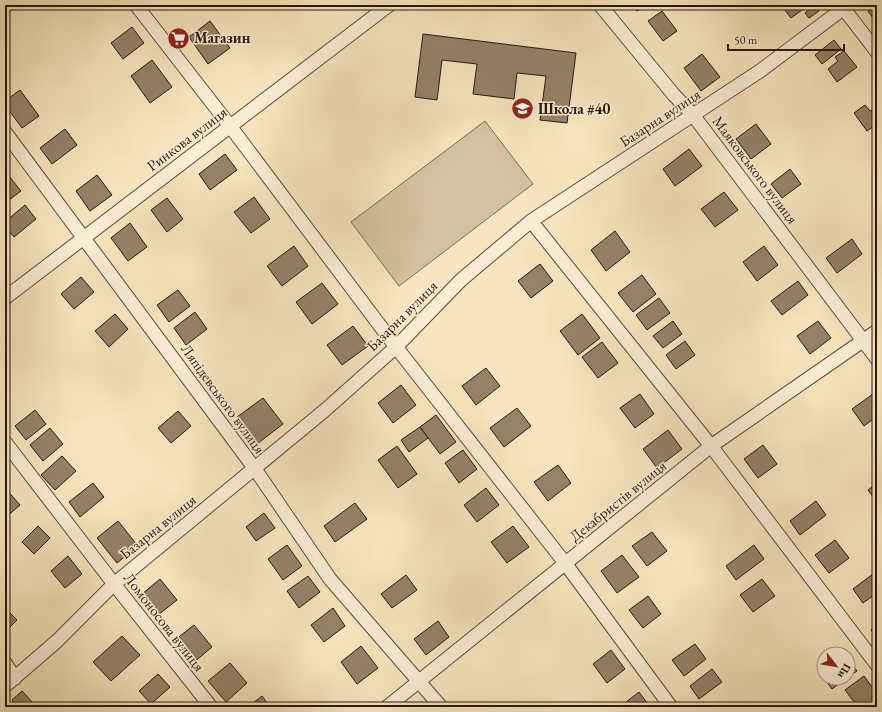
<svg xmlns="http://www.w3.org/2000/svg" width="882" height="712" viewBox="0 0 882 712" font-family="'EB Garamond',serif">
<rect width="100%" height="100%" fill="#f6e5be"/>
<filter id="stains"><feTurbulence type="fractalNoise" baseFrequency=".005" numOctaves="4"/><feColorMatrix values="0 0 0 0 .2 0 0 0 0 .09 0 0 0 0 .02 0 0 0 .5 -.17"/></filter>
<radialGradient id="worn" r=".72"><stop offset=".6" stop-color="#630" stop-opacity="0"/><stop offset="1" stop-color="#630" stop-opacity=".3"/></radialGradient>
<polygon fill="#d3c2a0" stroke="#7e6c56" points="485,121 533,184 399,286 351,222"/>
<g fill="#948269" stroke="#2a160d">
<polygon points="632,5 646,5 637,11"/>
<polygon points="781,5 809,5 791,18"/>
<polygon points="815,5 819,11 809,18 805,13"/>
<polygon points="877,5 877,24 868,11"/>
<polygon points="662,11 677,31 663,41 648,21"/>
<polygon points="210,21 230,48 208,64 189,37"/>
<polygon points="132,27 144,43 123,59 111,43"/>
<polygon points="423,34 576,53 567,123 540,120 546,76 517,73 514,99 473,94 477,64 442,60 437,100 415,97"/>
<polygon points="834,40 841,49 822,64 815,55"/>
<polygon points="844,51 857,67 837,82 828,69 838,61 835,57"/>
<polygon points="702,54 720,77 701,91 684,68"/>
<polygon points="152,60 172,87 150,103 131,76"/>
<polygon points="20,90 39,116 22,128 5,105 5,101"/>
<polygon points="865,105 870,111 877,107 877,124 867,131 854,113"/>
<polygon points="756,124 771,144 751,159 736,139"/>
<polygon points="65,129 77,145 52,164 40,148"/>
<polygon points="877,140 877,151 872,144"/>
<polygon points="689,149 702,166 675,186 663,169"/>
<polygon points="225,154 237,170 210,190 199,174"/>
<polygon points="790,169 801,184 782,198 771,184"/>
<polygon points="97,175 112,195 90,211 76,191"/>
<polygon points="9,176 21,191 5,203 5,179"/>
<polygon points="724,192 738,210 715,227 701,209"/>
<polygon points="254,197 270,219 251,233 234,212"/>
<polygon points="167,198 183,219 167,232 151,210"/>
<polygon points="25,205 36,219 14,237 5,226 5,222"/>
<polygon points="130,223 147,247 128,261 111,238"/>
<polygon points="615,231 630,252 606,271 591,250"/>
<polygon points="852,239 862,254 837,273 826,258"/>
<polygon points="294,246 308,266 282,286 267,266"/>
<polygon points="764,246 778,265 757,281 743,262"/>
<polygon points="540,264 553,281 531,298 518,281"/>
<polygon points="642,275 656,294 633,312 618,293"/>
<polygon points="81,277 94,292 74,309 61,294"/>
<polygon points="798,281 808,295 782,315 771,301"/>
<polygon points="322,283 338,304 312,324 296,302"/>
<polygon points="178,290 190,306 169,322 157,305"/>
<polygon points="659,298 670,313 647,330 636,315"/>
<polygon points="195,312 207,329 186,345 174,328"/>
<polygon points="115,314 128,329 109,347 95,331"/>
<polygon points="582,314 600,338 578,355 560,331"/>
<polygon points="673,321 682,334 663,348 653,336"/>
<polygon points="818,321 831,338 810,354 797,336"/>
<polygon points="353,326 368,346 342,365 327,345"/>
<polygon points="685,341 695,355 676,369 666,355"/>
<polygon points="602,342 618,363 598,378 582,357"/>
<polygon points="486,368 500,386 476,405 462,386"/>
<polygon points="401,385 416,405 393,423 378,403"/>
<polygon points="640,394 654,414 635,428 620,408"/>
<polygon points="873,394 877,399 877,416 864,426 852,409"/>
<polygon points="263,398 283,424 257,444 237,417"/>
<polygon points="517,408 531,426 504,447 490,428"/>
<polygon points="35,410 46,424 26,440 15,426"/>
<polygon points="178,411 191,426 171,443 158,428"/>
<polygon points="436,415 456,442 440,454 420,427"/>
<polygon points="420,427 428,438 409,452 401,440"/>
<polygon points="50,428 63,444 43,461 30,445"/>
<polygon points="668,430 682,449 657,468 643,449"/>
<polygon points="763,445 777,464 758,478 744,459"/>
<polygon points="397,446 417,474 398,488 378,460"/>
<polygon points="463,450 477,469 459,483 445,463"/>
<polygon points="62,456 76,471 55,490 41,475"/>
<polygon points="558,465 571,483 548,501 534,482"/>
<polygon points="93,483 104,497 80,517 69,502"/>
<polygon points="877,483 877,502 868,490"/>
<polygon points="5,488 20,505 5,518"/>
<polygon points="486,488 499,505 477,522 464,505"/>
<polygon points="816,501 826,515 800,535 790,521"/>
<polygon points="355,503 367,519 335,542 324,526"/>
<polygon points="264,513 275,528 256,541 246,527"/>
<polygon points="118,521 138,546 117,563 97,538"/>
<polygon points="38,526 50,538 34,554 22,542"/>
<polygon points="513,526 529,547 507,563 491,542"/>
<polygon points="652,532 667,551 647,566 632,546"/>
<polygon points="835,540 849,558 829,573 815,555"/>
<polygon points="287,545 302,566 283,580 268,559"/>
<polygon points="754,545 764,559 736,580 726,566"/>
<polygon points="622,555 639,577 617,593 601,571"/>
<polygon points="68,556 82,574 65,588 51,571"/>
<polygon points="877,571 877,593 863,603 853,589"/>
<polygon points="406,575 417,590 392,608 381,594"/>
<polygon points="308,576 320,592 299,608 287,591"/>
<polygon points="160,579 177,600 158,615 141,595"/>
<polygon points="762,579 775,596 753,612 740,595"/>
<polygon points="648,596 661,614 643,628 629,610"/>
<polygon points="5,608 17,620 5,632"/>
<polygon points="333,608 345,626 324,642 311,625"/>
<polygon points="438,621 449,637 426,655 414,639"/>
<polygon points="194,625 212,647 193,663 175,640"/>
<polygon points="877,625 877,638 871,630"/>
<polygon points="122,636 140,655 111,681 93,662"/>
<polygon points="695,644 706,659 684,676 672,660"/>
<polygon points="361,646 378,668 357,684 341,662"/>
<polygon points="611,650 625,669 607,683 593,664"/>
<polygon points="848,659 857,671 848,677"/>
<polygon points="230,663 247,683 226,702 208,681"/>
<polygon points="712,669 722,682 699,699 690,686"/>
<polygon points="824,669 824,678 847,678 832,689 820,673"/>
<polygon points="158,674 170,687 151,704 139,691"/>
<polygon points="864,676 877,694 877,700 868,707 858,707 845,690"/>
<polygon points="22,691 35,705 33,707 18,707 12,700"/>
<polygon points="639,692 650,707 621,707 621,706"/>
<polygon points="262,696 270,707 248,707"/>
</g>
<g fill="none" stroke-linecap="round" stroke-linejoin="round">
<defs>
<g id="minor">
<polyline points="136,5 230,126 396,347 565,563 671,707"/>
<polyline points="600,5 674,95 693,115 877,359"/>
<polyline points="841,5 877,52"/>
<polyline points="5,132 255,469 330,579 441,707"/>
<polyline points="531,221 711,446 877,665"/>
<polyline points="5,298 389,5"/>
<polyline points="5,442 114,584 211,707"/>
<polyline points="5,663 15,678"/>
<polyline points="5,686 57,641 114,584 324,411 396,347 461,280 531,221 760,71 848,5"/>
<polyline points="387,707 711,446 877,331"/>
</g>
</defs>
<use href="#minor" stroke="#5d4a39" stroke-width="15"/>
<use href="#minor" stroke="#f9eed5" stroke-width="13"/>
</g>
<defs>
<symbol id="supermarket-disc" viewBox="-11 -11 22 22"><circle r="9.5" fill="#8f2418" stroke="#f9eed5"/><path d="M-6-5.5h2.5l.6 2H6L4.5 2H-2.5L-4.4-4H-6ZM-1.5 3.2a1.3 1.3 0 1 0 .1 0ZM3 3.2a1.3 1.3 0 1 0 .1 0Z" fill="#fff"/></symbol>
<symbol id="school-disc" viewBox="-11 -11 22 22"><circle r="9.5" fill="#8f2418" stroke="#f9eed5"/><path d="M0-5L7-2L0 1L-7-2ZM-4 1L0 2.5L4 1V4Q0 6-4 4Z" fill="#fff"/></symbol>
</defs>
<g fill-rule="evenodd">
<use href="#supermarket-disc" x="166" y="26" width="25" height="25"/>
<use href="#school-disc" x="510" y="96" width="25" height="25"/>
</g>
<g text-anchor="middle" stroke-width="3" stroke-linejoin="round" paint-order="stroke">
<g font-size="15" font-weight="bold" fill="#2a160d" stroke="#f9eed5" text-anchor="start">
<text x="194" y="43">Магазин</text>
<text x="538" y="114">Школа #40</text>
</g>
<g font-size="15" fill="#2a160d" stroke="#f9eed5">
<text transform="translate(660 118) rotate(-33)" y="5">Базарна вулиця</text>
<text transform="translate(187 139) rotate(-37)" y="5">Ринкова вулиця</text>
<text transform="translate(755 170) rotate(53)" y="5">Маяковського вулиця</text>
<text transform="translate(402 316) rotate(-45)" y="5">Базарна вулиця</text>
<text transform="translate(223 399) rotate(54)" y="5">Ляпідевського вулиця</text>
<text transform="translate(618 501) rotate(-39)" y="5">Декабристів вулиця</text>
<text transform="translate(158 527) rotate(-39)" y="5">Базарна вулиця</text>
<text transform="translate(164 622) rotate(52)" y="5">Ломоносова вулиця</text>
</g>
</g>
<rect width="882" height="712" fill="none" stroke="#f6e5be" stroke-width="20"/>
<rect x="6" y="6" width="870" height="700" fill="none" stroke="#2a160d" stroke-width="2"/>
<rect x="10" y="10" width="862" height="692" fill="none" stroke="#2a160d"/>
<g transform="translate(836 666) rotate(121)"><circle r="19" fill="#f9eed5" stroke="#a69885"/>
<path d="M0-3L7 15L0 10L-7 15Z" fill="#8f2418"/>
<text y="-6" font-size="11" font-weight="bold" text-anchor="middle" fill="#2a160d">Пн</text>
</g>
<path d="M728 44v6h116v-6" fill="none" stroke="#2a160d" stroke-width="2"/>
<text x="734" y="44" font-size="12" fill="#2a160d" stroke="#f9eed5" stroke-width="3" paint-order="stroke">50 m</text>
<rect width="100%" height="100%" filter="url(#stains)"/>
<rect width="100%" height="100%" fill="url(#worn)"/>
</svg>
